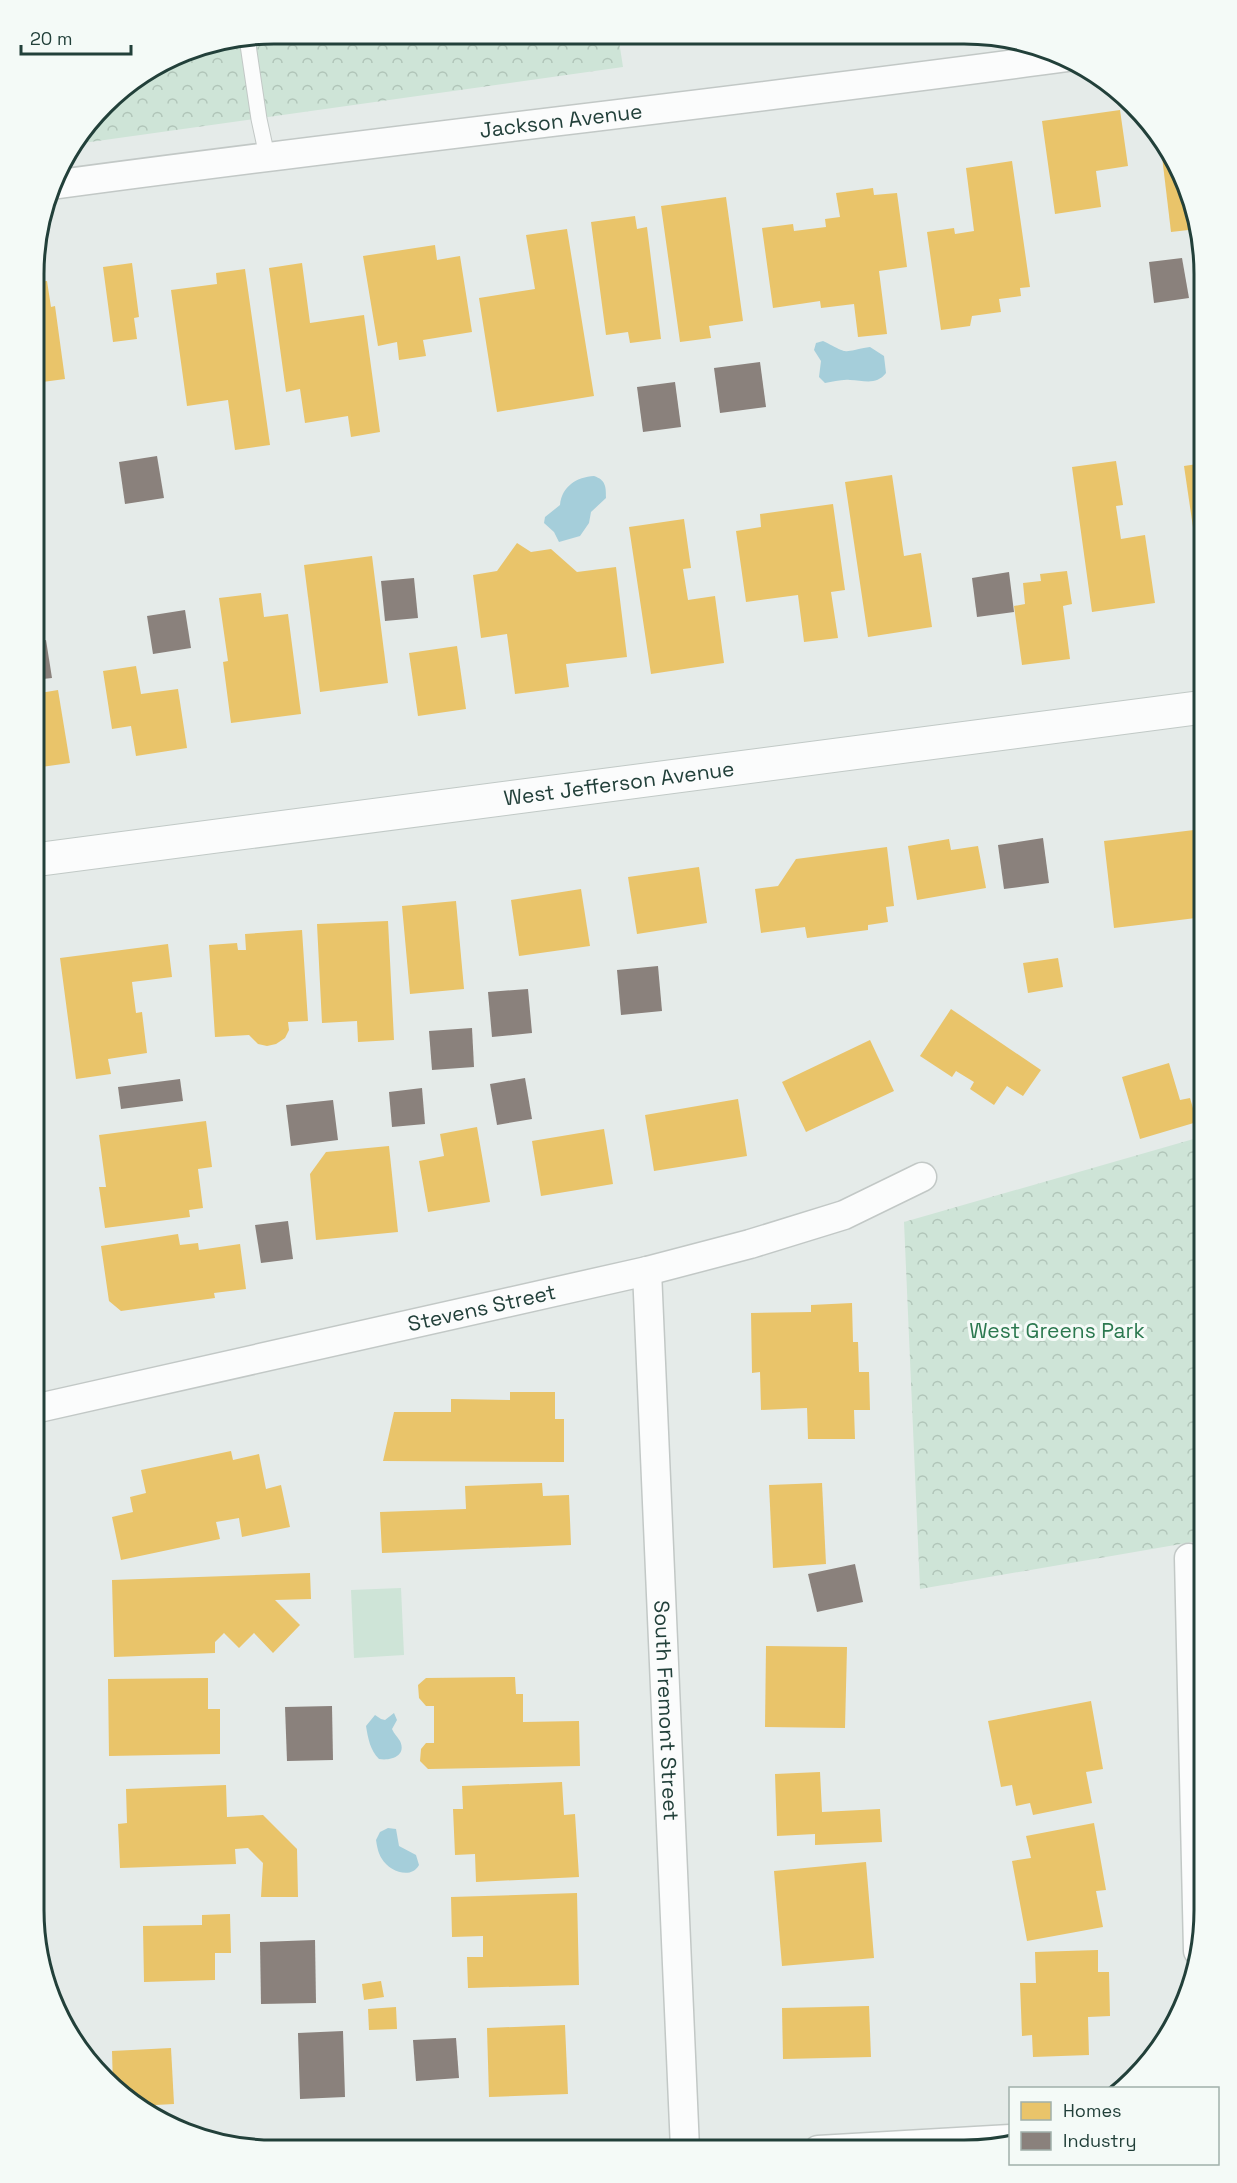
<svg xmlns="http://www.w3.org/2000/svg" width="1237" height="2183" viewBox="0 0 1237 2183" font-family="'Space Grotesk',sans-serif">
<defs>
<pattern id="park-crowns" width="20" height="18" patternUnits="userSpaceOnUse" patternTransform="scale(1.5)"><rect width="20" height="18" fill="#cee4d7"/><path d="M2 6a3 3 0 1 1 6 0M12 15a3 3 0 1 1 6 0" fill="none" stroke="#b1c5b9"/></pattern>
</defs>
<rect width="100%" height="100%" fill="#e5ebe9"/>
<polygon fill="#cee4d7" points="401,1588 404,1655 354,1658 351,1590"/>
<g fill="url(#park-crowns)">
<polygon points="274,33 618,35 623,67 76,144 115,93 182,51"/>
<polygon points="1204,1136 1204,1540 920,1589 904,1222"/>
</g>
<g fill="#a5ceda">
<path d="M823,341C851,355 840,352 870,347L884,356L886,373C876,386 863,380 850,380C842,379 833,382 825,383L819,377L821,361L814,350L816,343Z"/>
<path d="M594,476C606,480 606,487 606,498L591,512L589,523L580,536L559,542L554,532L544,523L545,517L560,505C562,486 577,477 594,476Z"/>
<path d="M394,1713L397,1720L392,1729C394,1734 397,1736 400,1741C407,1756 391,1761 379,1759C370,1750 368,1738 366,1726L375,1715L381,1719L385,1720Z"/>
<path d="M388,1828L396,1829L399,1846L416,1855L419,1865C411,1880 389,1871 382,1859C378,1853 377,1846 376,1840L380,1832Z"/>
</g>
<g fill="#e9c46a">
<polygon points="1120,110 1128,166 1096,171 1101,207 1055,214 1042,121"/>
<polygon points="1167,147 1191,196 1197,229 1171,232 1161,148"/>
<polygon points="1012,161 1030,287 1020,288 1021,296 999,299 1001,312 972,316 970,326 941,330 927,232 954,228 955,234 974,231 966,168"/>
<polygon points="873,188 874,195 897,193 907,267 879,271 887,334 858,337 854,304 821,308 820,301 773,308 762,228 793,224 794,231 826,227 825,219 840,217 836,193"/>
<polygon points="726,197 743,321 709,326 711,338 680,342 661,206"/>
<polygon points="635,216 637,229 647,227 661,339 630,343 628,332 606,335 591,222"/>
<polygon points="567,229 594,396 497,412 479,298 535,289 526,235"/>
<polygon points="435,245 437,260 460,256 472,332 423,340 426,356 399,360 397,342 378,346 363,256"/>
<polygon points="132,263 139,317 134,318 137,339 113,342 103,267"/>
<polygon points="302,263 310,323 364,315 380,432 351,437 348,416 305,423 300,389 286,392 269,268"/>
<polygon points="245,269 270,445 235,450 228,400 187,406 171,290 217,284 216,273"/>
<polygon points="47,281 51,307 55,306 65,379 35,383 35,282"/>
<polygon points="35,425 45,491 42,491 45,514 35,516"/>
<polygon points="1116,461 1123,505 1116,506 1121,539 1145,535 1155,603 1092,612 1072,467"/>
<polygon points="1204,463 1204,533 1194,534 1184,466"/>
<polygon points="892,475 904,556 921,553 932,627 868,637 845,482"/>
<polygon points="833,504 845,590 831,592 838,638 804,642 798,595 746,602 736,531 761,527 760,514"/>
<polygon points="684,519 691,568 683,569 688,600 715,596 724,663 651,674 629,527"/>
<polygon points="517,543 531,552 551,549 577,572 616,567 627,657 566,664 569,687 515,694 507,634 481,638 473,575 497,571"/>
<polygon points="372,556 388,683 320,692 304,565"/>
<polygon points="1067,571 1072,604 1063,606 1070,659 1022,665 1014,606 1025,604 1023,583 1041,581 1040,574"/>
<polygon points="261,593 264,617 288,614 301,714 231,723 223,662 228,661 219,598"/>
<polygon points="457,646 466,709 418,716 409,653"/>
<polygon points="136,666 141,694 178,689 187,748 136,756 131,726 112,729 103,671"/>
<polygon points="58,690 70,763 34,768 34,694"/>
<polygon points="1194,830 1197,845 1204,844 1204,917 1114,928 1104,841"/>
<polygon points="949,839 951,850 978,846 986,888 917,900 908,846"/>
<polygon points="887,847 894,906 886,907 888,922 868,925 868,930 807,938 805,927 761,933 755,889 778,886 796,859"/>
<polygon points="699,867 707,923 637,934 628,877"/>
<polygon points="581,889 590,946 519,956 511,900"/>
<polygon points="456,901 464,989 410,994 402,906"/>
<polygon points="388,921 394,1040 358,1042 357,1021 322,1023 317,924"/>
<polygon points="302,930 308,1021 288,1022 289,1030 285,1038 276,1044 267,1046 258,1044 249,1035 215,1037 209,945 237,943 238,950 246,950 245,934"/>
<polygon points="168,944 172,977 132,982 136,1013 142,1012 147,1053 108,1059 111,1074 76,1079 60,958"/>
<polygon points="1058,958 1063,987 1028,993 1023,963"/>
<polygon points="951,1009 1041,1070 1023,1096 1007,1086 994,1105 970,1089 974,1082 956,1071 952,1077 920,1056"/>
<polygon points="870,1040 894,1091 806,1132 782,1082"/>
<polygon points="1169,1063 1180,1100 1190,1098 1197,1122 1140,1139 1122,1077"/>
<polygon points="738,1099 747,1156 654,1171 645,1115"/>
<polygon points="206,1121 212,1167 198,1169 203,1208 189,1210 190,1217 105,1228 99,1187 106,1187 99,1135"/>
<polygon points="477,1127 490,1202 428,1212 419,1161 444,1156 440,1134"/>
<polygon points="604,1129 613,1184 541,1196 532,1141"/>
<polygon points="389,1146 398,1232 316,1240 310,1174 326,1152"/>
<polygon points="178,1234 180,1245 198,1243 199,1250 240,1244 246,1289 214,1293 215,1298 121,1311 109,1301 101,1246"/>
<polygon points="852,1303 853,1342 858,1342 859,1372 869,1372 870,1410 854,1410 855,1439 808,1439 807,1408 761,1410 760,1372 752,1373 751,1313 811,1312 811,1305"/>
<polygon points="510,1392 555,1392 555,1419 564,1419 564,1462 383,1461 394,1412 451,1412 451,1399 510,1400"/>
<polygon points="231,1451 233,1460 259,1454 266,1489 281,1485 290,1527 242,1537 239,1518 216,1522 220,1539 121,1560 112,1517 133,1512 130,1497 146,1493 141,1470"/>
<polygon points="542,1483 543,1496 569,1495 571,1545 382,1553 380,1512 466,1509 465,1486"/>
<polygon points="822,1483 826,1564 773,1568 769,1485"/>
<polygon points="310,1573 311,1599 275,1600 300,1625 273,1653 254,1633 239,1648 224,1633 215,1642 215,1653 114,1657 112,1580"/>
<polygon points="766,1646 847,1647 845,1728 765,1727"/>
<polygon points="515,1677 516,1694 523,1694 523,1722 579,1721 580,1766 428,1769 420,1761 421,1749 426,1743 434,1743 434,1706 426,1706 419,1698 418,1685 426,1678"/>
<polygon points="208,1678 208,1709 220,1709 220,1754 109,1756 108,1679"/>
<polygon points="1091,1701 1103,1769 1086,1772 1092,1803 1033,1815 1030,1803 1016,1806 1012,1785 1001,1787 988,1721"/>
<polygon points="820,1772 822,1812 880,1809 882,1842 815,1845 815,1834 777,1836 775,1774"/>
<polygon points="562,1782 564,1815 575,1814 579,1877 476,1882 475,1854 455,1855 453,1809 463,1809 462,1786"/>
<polygon points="226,1785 227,1817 263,1815 297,1849 298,1897 261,1897 263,1863 248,1848 235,1849 236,1864 120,1868 118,1824 127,1823 126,1789"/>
<polygon points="1094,1823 1106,1890 1096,1891 1103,1927 1027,1941 1012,1861 1031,1858 1026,1836"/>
<polygon points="866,1862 874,1958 782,1966 774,1871"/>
<polygon points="577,1893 579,1985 468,1988 467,1957 483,1957 483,1936 452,1937 451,1897"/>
<polygon points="230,1914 231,1953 215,1953 215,1980 144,1982 143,1926 202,1925 202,1915"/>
<polygon points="1098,1950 1098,1972 1109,1972 1110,2016 1088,2017 1089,2055 1033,2057 1032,2035 1022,2036 1020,1983 1036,1983 1035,1952"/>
<polygon points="381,1981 384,1997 364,2000 362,1984"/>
<polygon points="869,2006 871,2057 783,2059 782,2008"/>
<polygon points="396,2007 397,2029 369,2030 368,2009"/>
<polygon points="565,2025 568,2094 489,2097 487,2028"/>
<polygon points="171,2048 174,2104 137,2106 127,2100 113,2086 112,2051"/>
</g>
<g fill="#8a817c">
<polygon points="1182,258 1189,298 1154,303 1149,262"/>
<polygon points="760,362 766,407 720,413 714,368"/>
<polygon points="675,382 681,427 643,432 637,387"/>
<polygon points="157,456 164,498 125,504 119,462"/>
<polygon points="1009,572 1014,612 977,617 972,578"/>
<polygon points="414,578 418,618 385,621 381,581"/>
<polygon points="185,610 191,648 153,654 147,616"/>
<polygon points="46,640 52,678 34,680 35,642"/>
<polygon points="1043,838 1049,883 1004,889 998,845"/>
<polygon points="658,966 662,1011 621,1015 617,970"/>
<polygon points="528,989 532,1033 492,1037 488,992"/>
<polygon points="472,1028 474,1067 432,1070 429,1031"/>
<polygon points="525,1078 532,1119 497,1125 490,1084"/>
<polygon points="180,1079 183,1101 121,1109 118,1087"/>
<polygon points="422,1088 425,1124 392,1127 389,1092"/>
<polygon points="333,1100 338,1140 291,1146 286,1105"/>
<polygon points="288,1221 293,1259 261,1263 255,1225"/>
<polygon points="855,1564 863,1602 817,1612 808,1574"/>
<polygon points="332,1706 333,1760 287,1761 285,1707"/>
<polygon points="315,1940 316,2003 261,2004 260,1942"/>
<polygon points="343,2031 345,2097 300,2099 298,2033"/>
<polygon points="456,2038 459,2078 416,2081 413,2040"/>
</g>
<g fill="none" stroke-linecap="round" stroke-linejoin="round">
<defs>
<polyline id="lane" points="247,38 259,119 267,156"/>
<g id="street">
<path id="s1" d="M52,185C391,139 730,103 1068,57"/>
<path id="s2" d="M647,1271L685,2149"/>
<path id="s3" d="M34,1409L647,1271L750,1244L844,1215L922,1177"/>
<polyline points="1189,1558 1198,1951"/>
<polyline points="818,2150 1010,2139"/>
</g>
<g id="secondary">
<path id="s4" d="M34,860L1204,707"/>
</g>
</defs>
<use href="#lane" stroke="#c2c8c6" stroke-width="17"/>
<use href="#street" stroke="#c2c8c6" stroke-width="31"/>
<use href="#secondary" stroke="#c1c9c6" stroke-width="35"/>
<use href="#lane" stroke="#fbfcfc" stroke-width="15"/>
<use href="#street" stroke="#fbfcfc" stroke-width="28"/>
<use href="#secondary" stroke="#fbfcfc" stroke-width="33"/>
</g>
<g text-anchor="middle" stroke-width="6" stroke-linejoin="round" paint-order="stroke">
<g font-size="21" fill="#22403a" stroke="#f4faf7">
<text dy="7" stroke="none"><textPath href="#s1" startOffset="513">Jackson Avenue</textPath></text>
<text dy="7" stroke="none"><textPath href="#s4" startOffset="590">West Jefferson Avenue</textPath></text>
<text dy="7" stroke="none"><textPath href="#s3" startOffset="459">Stevens Street</textPath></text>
<text dy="7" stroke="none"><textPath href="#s2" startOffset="440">South Fremont Street</textPath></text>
</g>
<g font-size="21" fill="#2b784f" stroke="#f4faf7">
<text x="1057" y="1338">West Greens Park</text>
</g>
</g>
<path d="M0 0H1237V2183H0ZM274 44H964A230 230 0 0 1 1194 274V1910A230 230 0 0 1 964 2140H274A230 230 0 0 1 44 1910V274A230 230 0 0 1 274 44Z" fill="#f4faf7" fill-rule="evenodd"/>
<path fill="none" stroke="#22403a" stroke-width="3" d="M274 44H964A230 230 0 0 1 1194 274V1910A230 230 0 0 1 964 2140H274A230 230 0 0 1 44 1910V274A230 230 0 0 1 274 44Z"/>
<rect x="1009" y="2087" width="210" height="78" fill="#f4faf7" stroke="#a0b0ab" stroke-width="1.5"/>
<rect x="1021" y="2102" width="30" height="18" fill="#e9c46a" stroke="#a0b0ab" stroke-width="1.5"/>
<text x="1063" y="2117" font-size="18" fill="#22403a">Homes</text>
<rect x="1021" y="2132" width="30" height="18" fill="#8a817c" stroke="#a0b0ab" stroke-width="1.5"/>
<text x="1063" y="2147" font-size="18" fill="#22403a">Industry</text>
<path d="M21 45v9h110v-9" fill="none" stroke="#22403a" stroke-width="3"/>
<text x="30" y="45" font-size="18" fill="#22403a" stroke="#f4faf7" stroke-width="4.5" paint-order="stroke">20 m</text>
</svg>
